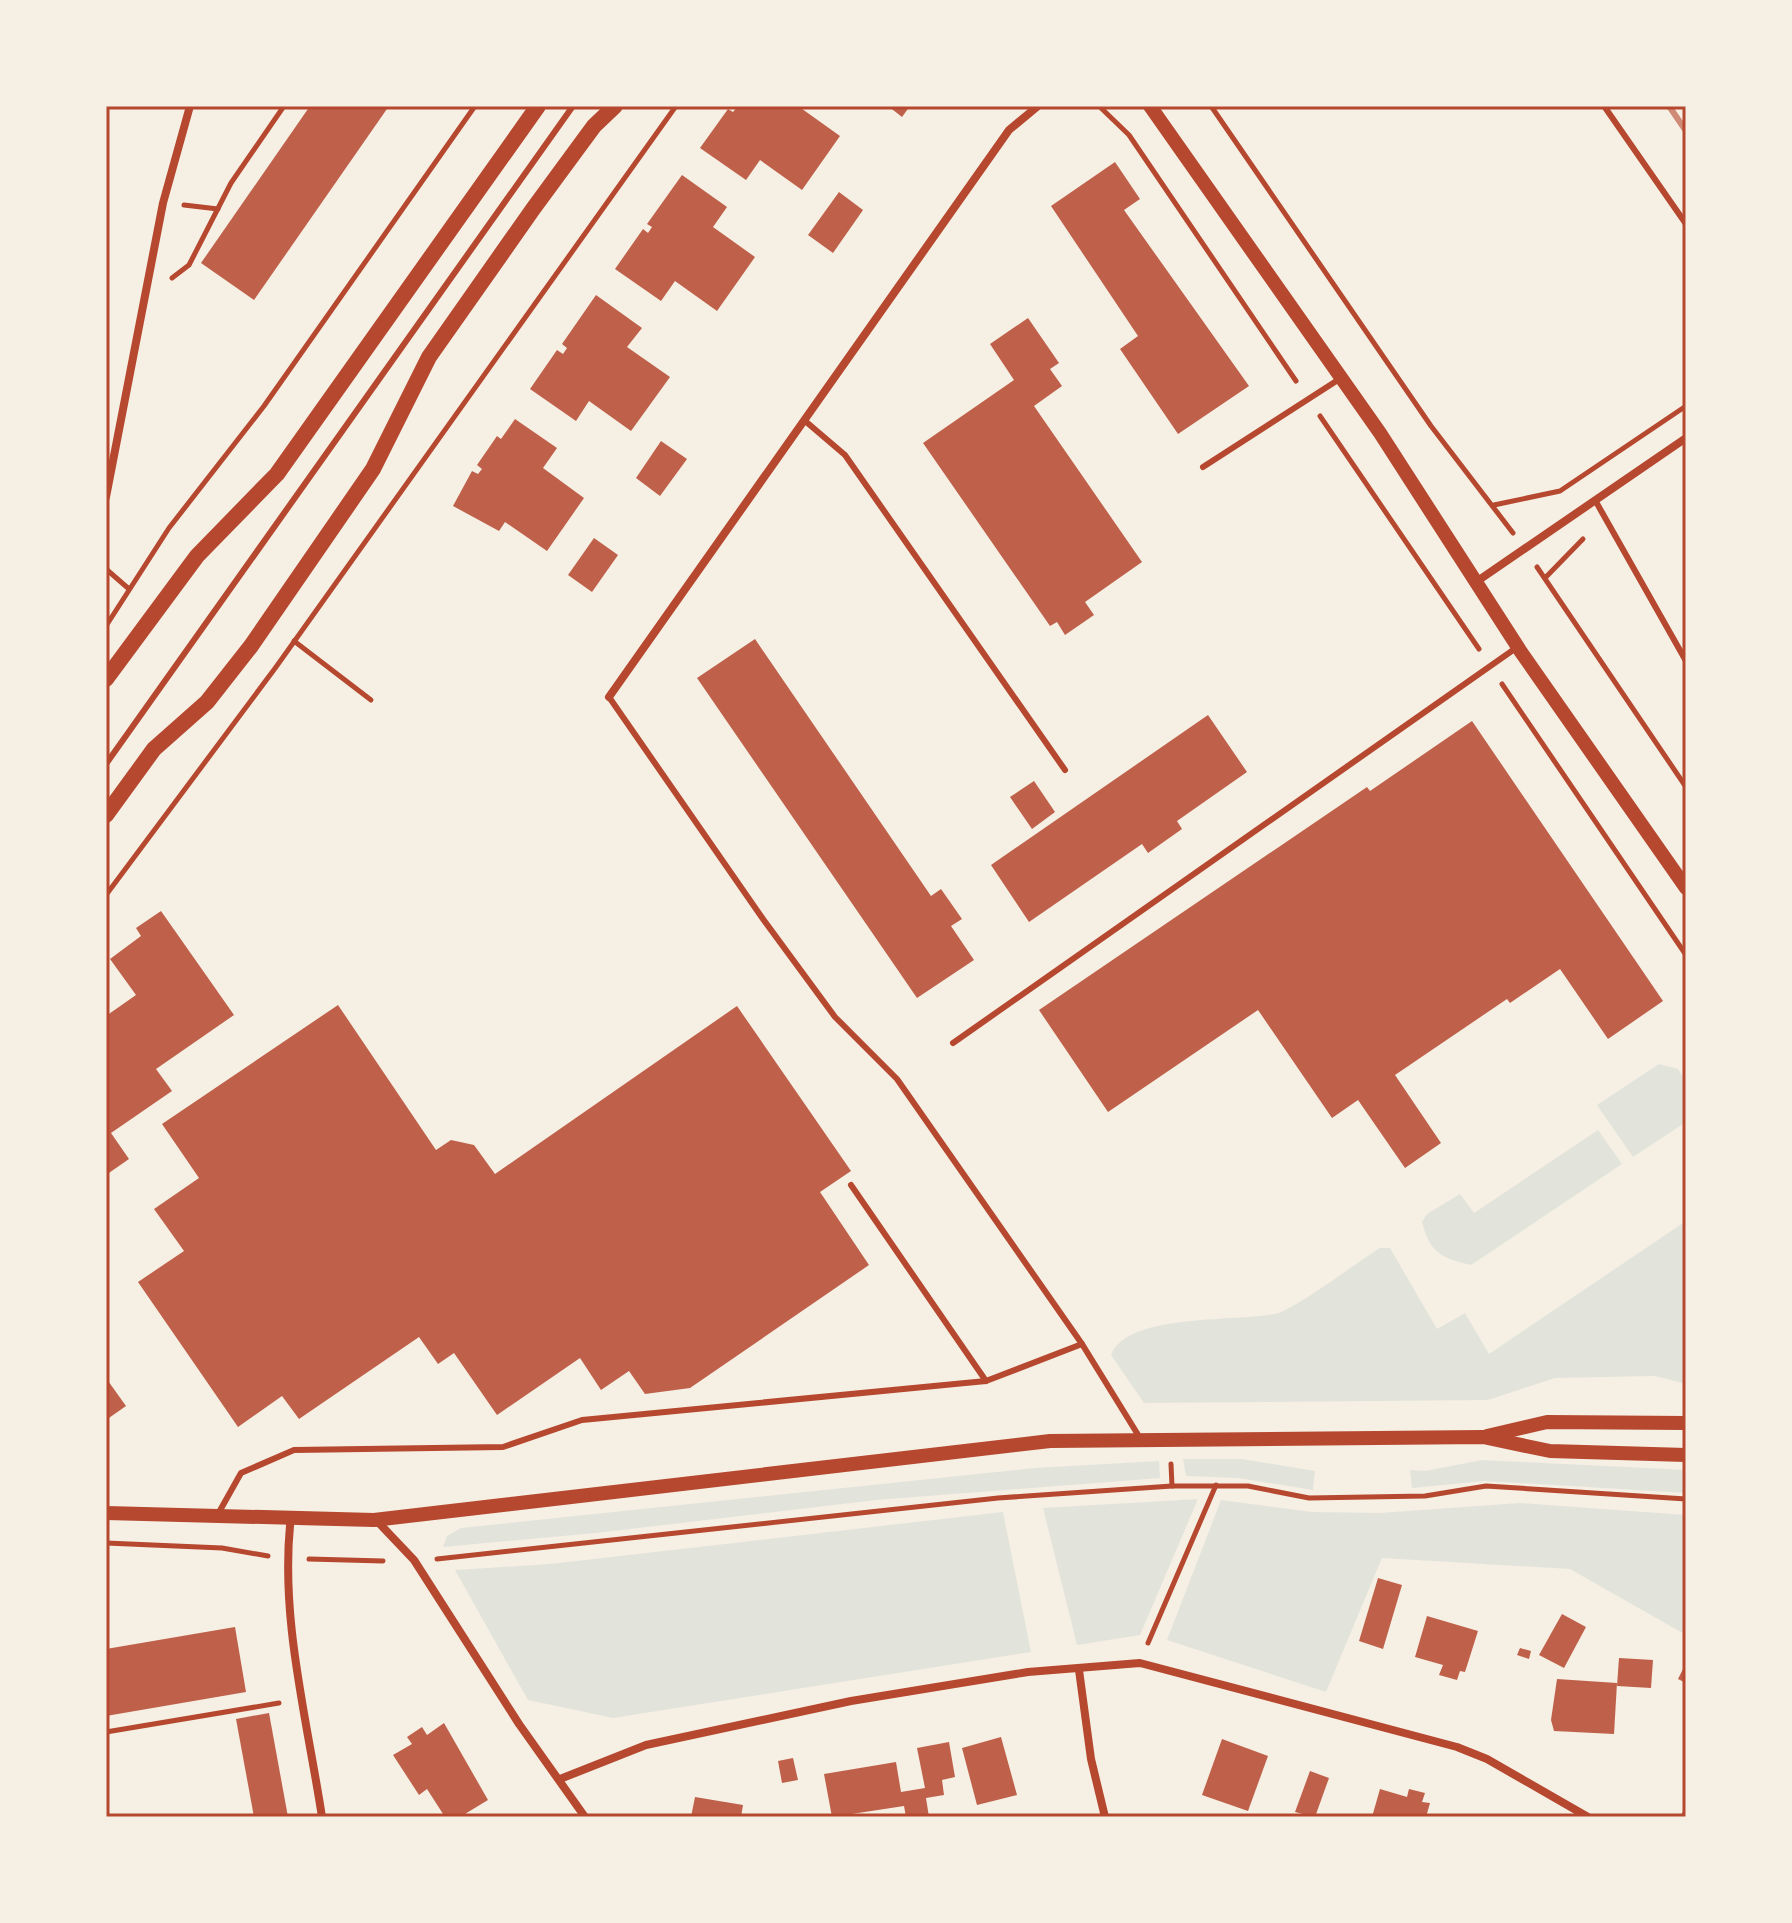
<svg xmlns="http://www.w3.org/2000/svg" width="1792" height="1923" viewBox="0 0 1792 1923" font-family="Rubik,sans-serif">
<rect width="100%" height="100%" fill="#f6efe4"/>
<g fill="#e2e4dc">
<polygon points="1659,1064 1678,1069 1686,1081 1686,1122 1633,1157 1597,1105"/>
<path d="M1598,1130L1622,1164L1471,1265C1441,1258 1430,1253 1422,1222L1427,1214L1460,1194L1474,1213Z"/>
<path d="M1686,1221V1384L1655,1376L1555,1378L1488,1400L1144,1403L1111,1355C1127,1313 1236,1322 1275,1314C1296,1309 1357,1262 1380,1248H1390L1437,1329L1465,1313L1489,1354Z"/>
<polygon points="1183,1459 1242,1459 1315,1471 1313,1490 1238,1478 1186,1476"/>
<polygon points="1482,1460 1686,1470 1686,1493 1485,1481 1412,1488 1410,1470 1425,1471"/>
<polygon points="1159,1461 1160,1478 876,1500 596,1533 443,1547 447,1536 461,1528 1035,1468"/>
<polygon points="1198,1499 1140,1635 1077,1645 1043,1508"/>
<polygon points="1221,1500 1312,1512 1380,1513 1520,1503 1686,1515 1686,1635 1570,1569 1382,1558 1326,1692 1167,1640"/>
<polygon points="1003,1512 1031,1652 613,1718 528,1700 455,1570 550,1564"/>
</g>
<g fill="#bf614a">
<polygon points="310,106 389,106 254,300 201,263"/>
<polygon points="738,106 798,106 840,136 802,190 760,160 746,180 700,148 728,109 733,112"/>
<polygon points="888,106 910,106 902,117"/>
<polygon points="1115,162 1140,199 1124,210 1249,386 1178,434 1120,349 1138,336 1051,206"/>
<polygon points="682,175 727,207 713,227 755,257 717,311 675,281 661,301 615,269 643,229 648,233 652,227 647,224"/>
<polygon points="839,192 863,210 833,253 808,235"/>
<polygon points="596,295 642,328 627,347 670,377 631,431 589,401 576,421 530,389 557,350 563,354 567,348 562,344"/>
<polygon points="1028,318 1059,363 1050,369 1062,386 1034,406 1142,562 1085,602 1094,615 1065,635 1057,622 1050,626 923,443 1014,380 990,344"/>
<polygon points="515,419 557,448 543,468 584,498 547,551 505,522 499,531 453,506 472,471 478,474 482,469 477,465 497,436 501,439"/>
<polygon points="661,441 687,459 660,496 636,478"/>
<polygon points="594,538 618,555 592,592 568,575"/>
<polygon points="755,639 931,896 941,889 962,919 951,926 974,960 917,998 697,678"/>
<polygon points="1208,715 1247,772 1177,821 1182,829 1148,853 1142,844 1029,922 991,865"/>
<polygon points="1472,721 1663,1001 1608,1039 1560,969 1510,1003 1507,999 1395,1075 1441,1143 1405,1168 1358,1100 1332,1118 1258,1010 1108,1112 1039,1010 1367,787 1370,791"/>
<polygon points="1034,781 1055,812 1032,829 1010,797"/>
<polygon points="161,911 234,1015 156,1069 172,1091 111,1133 129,1159 106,1175 106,1016 136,995 110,959 141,936 136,928"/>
<polygon points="338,1005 436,1150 451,1140 474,1145 495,1174 737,1006 851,1171 820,1192 869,1265 690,1388 645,1394 629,1371 601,1390 580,1358 497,1415 454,1353 438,1364 419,1337 299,1419 282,1396 238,1427 138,1282 184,1251 154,1209 199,1178 162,1124"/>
<polygon points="106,1378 126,1406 106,1420"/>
<polygon points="1378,1578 1402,1585 1383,1649 1359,1641"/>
<polygon points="1562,1614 1586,1627 1564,1668 1539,1655"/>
<polygon points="1427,1616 1478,1631 1465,1672 1460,1671 1457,1680 1439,1675 1443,1665 1415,1657"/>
<polygon points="235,1627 246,1692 106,1716 106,1649"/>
<polygon points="1520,1648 1531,1651 1529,1659 1517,1655"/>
<polygon points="1619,1658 1653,1660 1651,1688 1617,1686"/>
<polygon points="1683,1669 1686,1671 1686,1683 1678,1679"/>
<polygon points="1557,1679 1617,1683 1614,1734 1554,1731 1551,1720"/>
<polygon points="269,1713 288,1817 254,1817 236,1719"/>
<polygon points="444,1723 488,1800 460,1817 445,1817 427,1789 419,1795 393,1755 412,1744 407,1737 422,1727 427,1735"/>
<polygon points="1001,1737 1017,1795 977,1805 962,1748"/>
<polygon points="1222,1739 1268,1756 1248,1811 1202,1795"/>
<polygon points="949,1742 955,1777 942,1780 944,1795 926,1798 929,1817 906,1817 904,1806 832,1817 824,1774 896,1762 901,1792 925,1788 917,1748"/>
<polygon points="793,1758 798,1780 782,1783 778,1761"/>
<polygon points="1310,1771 1329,1778 1315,1817 1295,1812"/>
<polygon points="1380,1789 1407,1797 1409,1789 1425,1793 1422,1802 1430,1803 1426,1817 1372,1817"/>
<polygon points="695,1797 743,1805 741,1817 691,1817"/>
</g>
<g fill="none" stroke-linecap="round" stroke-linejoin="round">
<g stroke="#b5482f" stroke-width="5">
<polyline points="1099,106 1129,135 1296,381"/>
<polyline points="1211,106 1431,426 1513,533"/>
<polyline points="184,205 218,209"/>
<polyline points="172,278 189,265 231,183 284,106"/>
<polyline points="1320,416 1479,649"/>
<polyline points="1494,505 1560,491 1686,406"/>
<polyline points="1537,567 1686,787"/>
<polyline points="106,569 129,589"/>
<polyline points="1545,578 1583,539"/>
<polyline points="106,626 169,528 264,406 475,106"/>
<polyline points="294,641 371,700"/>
<polyline points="1502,684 1686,955"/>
<polyline points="106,895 276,667 676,106"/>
<polyline points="1171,1464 1172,1486"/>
<polyline points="106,1543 222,1548 268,1556"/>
<polyline points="309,1559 383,1561"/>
<polyline points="437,1559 998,1498 1172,1486 1248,1486 1309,1498 1425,1496 1486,1486 1686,1499"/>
<polyline points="1148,1643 1216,1485"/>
<polyline points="106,1732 279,1703"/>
<polyline points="1683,1817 1686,1811"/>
</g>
<g stroke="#b5482f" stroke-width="6">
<polyline points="1604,106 1686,224"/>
<polyline points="804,420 845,455 1065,770"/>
<polyline points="1203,467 1341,378"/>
<polyline points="1595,500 1686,661"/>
<polyline points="609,697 763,919 835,1017 897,1079 1082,1344 1140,1438"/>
<polyline points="106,764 573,106"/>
<polyline points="953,1043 1516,648"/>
<polyline points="851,1185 986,1381"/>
<polyline points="218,1514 241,1473 294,1450 503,1447 582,1420 986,1381 1082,1344"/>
</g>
<g stroke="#b5482f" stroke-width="8">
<polyline points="106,497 163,203 190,106"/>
<polyline points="1476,582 1686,438"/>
<polyline points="609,697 1009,130 1038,106"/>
<path d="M291,1516C279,1615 307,1719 322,1817"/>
<polyline points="377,1521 414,1560 519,1724 585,1817"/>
<polyline points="1079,1670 1091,1759 1105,1817"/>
<polyline points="560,1779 646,1745 851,1701 1028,1672 1140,1663 1457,1747 1487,1759 1588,1817"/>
</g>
<g stroke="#b5482f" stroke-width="14">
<polyline points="1150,106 1380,433 1521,652 1686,888"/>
<polyline points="1487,1436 1547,1422 1686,1423"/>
<polyline points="106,1513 374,1520 1050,1441 1483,1437 1550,1451 1686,1455"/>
</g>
<g stroke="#b5482f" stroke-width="16">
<polyline points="106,679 197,556 277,474 538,106"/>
<polyline points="106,815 154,749 207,702 251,646 373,469 429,357 533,209 594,126 615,106"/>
</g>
<polyline stroke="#cf8b77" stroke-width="6" points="1669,106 1686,131"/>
</g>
<rect width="1792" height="1923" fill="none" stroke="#f6efe4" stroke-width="216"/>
<rect x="108" y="108" width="1576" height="1707" fill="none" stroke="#b5482f" stroke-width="3"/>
</svg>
